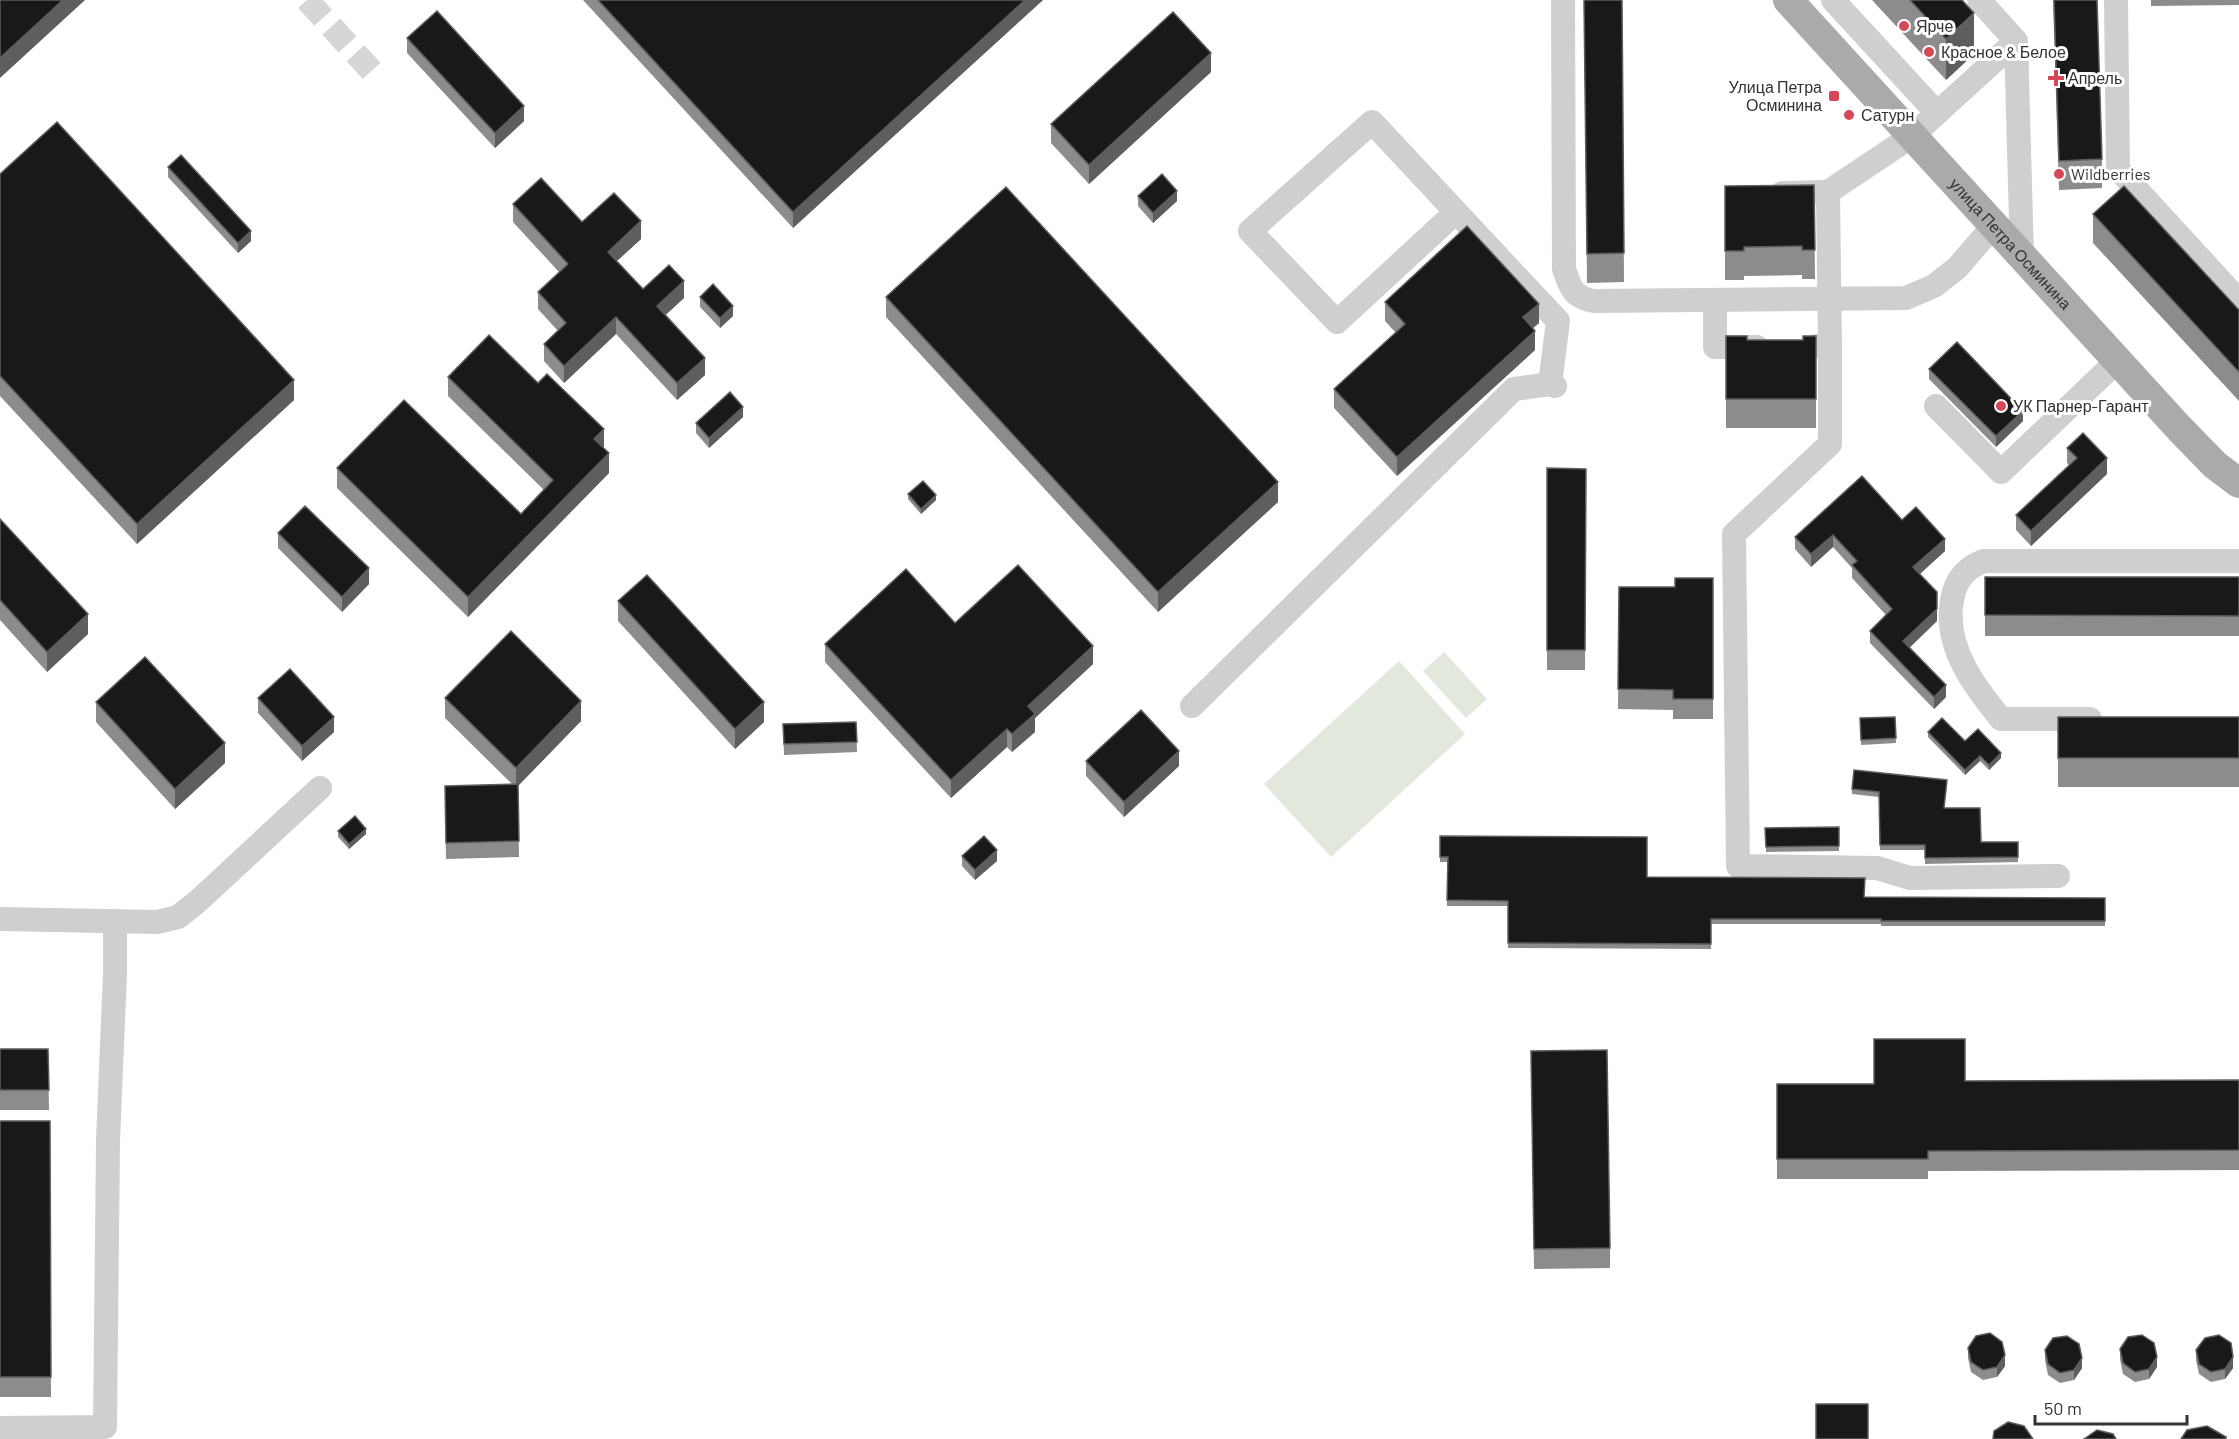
<svg xmlns="http://www.w3.org/2000/svg" width="2239" height="1439" viewBox="0 0 2239 1439" font-family="Barlow,sans-serif">
<rect width="100%" height="100%" fill="#fff"/>
<g fill="#e2e8dc">
<polygon points="1444,652 1487,699 1466,718 1423,671"/>
<polygon points="1399,661 1465,734 1331,857 1264,784"/>
</g>
<g fill="none" stroke-linecap="round" stroke-linejoin="round">
<polyline stroke="#d6d6d6" stroke-width="24" stroke-dasharray="24 12" stroke-linecap="butt" points="307,0 379,79"/>
<g stroke="#cfcfcf" stroke-width="24">
<path d="M1563,0L1564,269C1571,288 1572,297 1594,301L1906,298L1934,286L1957,268L1994,225"/>
<polyline points="1833,0 1937,113"/>
<polyline points="1979,0 2016,41 2022,256"/>
<polyline points="2116,0 2118,169 2239,301"/>
<polyline points="1828,192 1912,136 2016,41"/>
<polyline points="1782,193 1828,192 1830,346 1816,346"/>
<polyline points="1455,213 1337,322 1250,231 1372,122 1558,321 1550,384"/>
<polyline points="1715,300 1715,347 1757,347"/>
<polyline points="1830,346 1830,444 1734,534 1738,866 1877,868 1910,878 2058,876"/>
<polyline points="1936,406 2001,472 2117,361"/>
<polyline points="1192,706 1514,389 1550,384 1555,386"/>
<path d="M2090,719H2001C1975,687 1947,651 1951,607C1953,592 1956,580 1968,570C1972,566 1979,563 1984,561H2239"/>
<polyline points="0,919 157,922 178,917 197,902 320,788"/>
<polyline points="0,1428 105,1427 108,1141 115,974 115,921"/>
</g>
<path stroke="#aaa" stroke-width="30" id="s1" d="M1788,0L2179,428L2215,465L2239,483"/>
</g>
<g fill="#8c8c8c">
<polygon points="583,0 1043,0 793,228"/>
<polygon points="1584,0 1622,0 1624,282 1587,283"/>
<polygon points="1872,0 1962,0 1974,54 1946,80"/>
<polygon points="2053,0 2097,0 2102,159 2102,188 2059,190"/>
<polygon points="2151,0 2239,0 2239,5 2151,6"/>
<polygon points="407,38 524,121 495,148 407,53"/>
<polygon points="1211,72 1089,184 1051,143 1051,124"/>
<polygon points="168,167 251,241 238,253 168,177"/>
<polygon points="0,174 294,400 137,544 0,396"/>
<polygon points="1814,185 1815,279 1802,279 1802,275 1744,276 1744,280 1725,280 1725,186"/>
<polygon points="1138,196 1177,201 1153,223 1138,206"/>
<polygon points="513,204 641,239 617,261 643,289 684,298 665,315 705,375 677,400 616,334 564,383 544,361 544,344 558,331 538,309 538,292 559,272 513,222"/>
<polygon points="2093,214 2239,310 2239,401 2093,243"/>
<polygon points="700,297 733,316 720,328 700,307"/>
<polygon points="886,297 1278,502 1158,612 886,317"/>
<polygon points="1385,302 1539,323 1533,328 1535,350 1397,476 1334,408 1334,389 1396,333 1385,321"/>
<polygon points="1726,336 1747,340 1803,340 1816,336 1816,428 1726,428"/>
<polygon points="1929,369 2023,421 1996,447 1929,379"/>
<polygon points="448,377 604,448 609,473 468,617 337,488 337,468 521,514 544,490 448,396"/>
<polygon points="743,417 709,448 696,433 696,423"/>
<polygon points="2067,448 2107,474 2031,546 2016,530 2016,515 2069,465 2067,463"/>
<polygon points="1547,468 1586,469 1585,670 1547,670"/>
<polygon points="908,494 936,500 921,514 908,499"/>
<polygon points="0,519 88,634 47,672 0,620"/>
<polygon points="1902,520 1945,551 1920,574 1937,621 1910,647 1946,697 1934,709 1870,643 1870,631 1886,615 1852,578 1852,568 1833,547 1811,567 1795,549 1795,537"/>
<polygon points="278,533 369,584 342,612 278,548"/>
<rect x="1985" y="577" width="254" height="59"/>
<polygon points="1713,578 1713,719 1673,719 1673,710 1618,709 1619,587 1675,587"/>
<polygon points="618,601 764,722 735,749 618,621"/>
<polygon points="955,623 1093,664 1035,718 1035,732 1012,752 1007,747 951,798 825,662 825,644"/>
<polygon points="258,698 334,732 302,761 258,713"/>
<polygon points="445,698 581,721 518,786 519,857 446,859 445,801 512,784 445,718"/>
<polygon points="96,702 225,763 175,809 96,722"/>
<polygon points="1895,717 1896,743 1861,745 1860,718"/>
<rect x="2058" y="717" width="181" height="70"/>
<polygon points="856,722 857,752 784,755 783,724"/>
<polygon points="1928,732 1965,741 2001,758 1989,770 1980,761 1965,775 1928,737"/>
<polygon points="1086,761 1179,766 1124,817 1086,776"/>
<polygon points="1947,785 1944,808 1981,842 2018,842 2018,862 1925,864 1925,850 1880,850 1879,797 1852,794 1852,789"/>
<polygon points="1839,827 1839,851 1766,852 1765,828"/>
<polygon points="338,831 366,834 349,849 338,837"/>
<polygon points="1440,836 1647,877 1864,897 2105,898 2105,926 1881,926 1881,924 1711,924 1711,949 1508,948 1508,906 1447,906 1447,862 1440,862"/>
<polygon points="962,856 997,861 975,880 962,866"/>
<polygon points="0,1049 48,1049 49,1110 0,1110"/>
<polygon points="1531,1051 1610,1248 1610,1268 1534,1269"/>
<polygon points="2239,1080 2239,1170 1928,1171 1928,1179 1777,1179 1777,1084 1874,1084 1965,1081"/>
<polygon points="0,1121 50,1121 51,1397 0,1397"/>
<polygon points="1968,1348 2005,1366 1997,1377 1983,1380 1971,1372 1968,1358"/>
<polygon points="2120,1349 2157,1367 2149,1379 2135,1382 2123,1374 2120,1359"/>
<polygon points="2045,1350 2082,1368 2074,1380 2060,1383 2048,1375 2045,1360"/>
<polygon points="2196,1350 2233,1368 2225,1379 2211,1382 2199,1374 2196,1360"/>
</g>
<g fill="#5e5e5e">
<polygon points="63,0 85,0 0,78 0,58"/>
<polygon points="1025,0 1043,0 793,228 793,212"/>
<polygon points="1974,13 1974,54 1946,80 1946,39"/>
<polygon points="1211,53 1211,72 1089,184 1089,165"/>
<polygon points="524,106 524,121 495,148 495,133"/>
<polygon points="1177,191 1177,201 1153,223 1153,213"/>
<polygon points="641,221 641,239 608,269 608,252"/>
<polygon points="251,231 251,241 238,253 238,243"/>
<polygon points="684,281 684,298 657,323 657,306"/>
<polygon points="1539,304 1539,323 1523,336 1523,317"/>
<polygon points="733,306 733,316 720,328 720,318"/>
<polygon points="616,317 616,334 564,383 564,366"/>
<polygon points="1535,331 1535,350 1397,476 1397,457"/>
<polygon points="705,358 705,375 677,400 677,383"/>
<polygon points="294,380 294,400 137,544 137,524"/>
<polygon points="743,407 743,417 709,448 709,438"/>
<polygon points="2023,411 2023,421 1996,447 1996,436"/>
<polygon points="604,429 604,449 594,439"/>
<polygon points="609,453 609,473 468,617 468,597"/>
<polygon points="2107,458 2107,474 2031,546 2031,531"/>
<polygon points="1278,482 1278,502 1158,612 1158,592"/>
<polygon points="936,495 936,500 921,514 921,509"/>
<polygon points="1833,535 1833,547 1811,567 1811,554"/>
<polygon points="1945,539 1945,551 1913,580 1913,567"/>
<polygon points="369,568 369,584 342,612 342,597"/>
<polygon points="1937,592 1937,621 1903,654 1903,641"/>
<polygon points="88,614 88,634 47,672 47,652"/>
<polygon points="1093,646 1093,664 1035,718 1035,732 1012,752 1012,734 1028,706"/>
<polygon points="1946,685 1946,697 1934,709 1934,697"/>
<polygon points="581,701 581,721 516,788 516,768"/>
<polygon points="764,702 764,722 735,749 735,729"/>
<polygon points="334,717 334,732 302,761 302,746"/>
<polygon points="1007,729 1007,747 951,798 951,780"/>
<polygon points="225,743 225,763 175,809 175,789"/>
<polygon points="1179,751 1179,766 1124,817 1124,802"/>
<polygon points="2001,753 2001,758 1989,770 1989,765"/>
<polygon points="1980,756 1980,761 1965,775 1965,770"/>
<polygon points="366,829 366,834 349,849 349,844"/>
<polygon points="997,850 997,861 975,880 975,870"/>
<polygon points="2005,1355 2005,1366 1997,1377 1997,1367"/>
<polygon points="2157,1357 2157,1367 2149,1379 2149,1369"/>
<polygon points="2233,1357 2233,1368 2225,1379 2225,1369"/>
<polygon points="2082,1358 2082,1368 2074,1380 2074,1370"/>
</g>
<g fill="#191919" stroke="#5e5e5e" stroke-width="1.5">
<polygon points="0,0 63,0 0,58"/>
<polygon points="598,0 1025,0 793,212"/>
<polygon points="1584,0 1622,0 1624,253 1587,254"/>
<polygon points="1910,0 1962,0 1974,13 1946,39"/>
<polygon points="2054,0 2097,0 2102,159 2059,161"/>
<polygon points="437,11 524,106 495,133 407,38"/>
<polygon points="1173,12 1211,53 1089,165 1051,124"/>
<polygon points="57,122 294,380 137,524 0,376 0,174"/>
<polygon points="181,155 251,231 238,243 168,167"/>
<polygon points="1162,174 1177,191 1153,213 1138,196"/>
<polygon points="541,178 582,222 614,193 641,221 608,252 643,289 669,265 684,281 657,306 705,358 677,383 616,317 564,366 544,344 566,323 538,292 568,264 513,204"/>
<polygon points="1814,185 1815,250 1802,250 1802,246 1744,247 1744,251 1725,251 1725,186"/>
<polygon points="2124,186 2239,310 2239,372 2093,214"/>
<polygon points="1006,187 1278,482 1158,592 886,297"/>
<polygon points="1467,226 1539,304 1523,317 1535,331 1397,457 1334,389 1405,324 1385,302"/>
<polygon points="713,284 733,306 720,318 700,297"/>
<polygon points="489,335 538,383 547,374 604,429 594,439 609,453 468,597 337,468 404,400 521,514 553,480 448,377"/>
<polygon points="1726,336 1747,336 1747,340 1803,340 1803,336 1816,336 1816,399 1726,399"/>
<polygon points="1957,342 2023,411 1996,436 1929,369"/>
<polygon points="730,392 743,407 709,438 696,423"/>
<polygon points="2083,433 2107,458 2031,531 2016,515 2077,458 2067,448"/>
<polygon points="1547,468 1586,469 1585,650 1547,650"/>
<polygon points="1862,476 1902,520 1916,507 1945,539 1913,567 1937,592 1937,609 1903,641 1946,685 1934,697 1870,631 1892,609 1852,565 1857,561 1833,535 1811,554 1795,537"/>
<polygon points="923,481 936,495 921,509 908,494"/>
<polygon points="305,506 369,568 342,597 278,533"/>
<polygon points="0,519 88,614 47,652 0,600"/>
<polygon points="1018,565 1093,646 1028,706 1035,714 1012,734 1007,729 951,780 825,644 906,569 955,623"/>
<polygon points="647,575 764,702 735,729 618,601"/>
<polygon points="1985,577 2239,577 2239,616 1985,615"/>
<polygon points="1675,578 1713,578 1713,699 1673,699 1673,690 1618,689 1619,587 1675,587"/>
<polygon points="511,631 581,701 516,768 445,698"/>
<polygon points="145,657 225,743 175,789 96,702"/>
<polygon points="290,669 334,717 302,746 258,698"/>
<polygon points="1141,710 1179,751 1124,802 1086,761"/>
<polygon points="1895,717 1896,738 1861,740 1860,718"/>
<rect x="2058" y="717" width="181" height="41"/>
<polygon points="1942,718 1965,741 1978,729 2001,753 1989,765 1980,756 1965,770 1928,732"/>
<polygon points="856,722 857,742 784,744 783,724"/>
<polygon points="1854,770 1947,780 1944,808 1980,808 1981,842 2018,842 2018,857 1925,858 1925,845 1880,845 1879,792 1852,789"/>
<polygon points="518,784 519,841 446,843 445,786"/>
<polygon points="355,816 366,829 349,844 338,831"/>
<polygon points="1839,827 1839,846 1766,847 1765,828"/>
<polygon points="984,836 997,850 975,870 962,856"/>
<polygon points="1440,836 1647,837 1647,877 1865,878 1864,897 2105,898 2105,921 1881,921 1881,919 1711,919 1711,944 1508,943 1508,901 1447,900 1448,857 1440,857"/>
<polygon points="1874,1039 1965,1039 1965,1081 2239,1080 2239,1150 1928,1151 1928,1159 1777,1159 1777,1084 1874,1084"/>
<polygon points="0,1049 48,1049 49,1090 0,1090"/>
<polygon points="1607,1050 1610,1248 1534,1249 1531,1051"/>
<polygon points="0,1121 50,1121 51,1377 0,1377"/>
<polygon points="1990,1333 2002,1342 2005,1355 1997,1367 1983,1370 1971,1362 1968,1348 1976,1336"/>
<polygon points="2142,1335 2154,1343 2157,1357 2149,1369 2135,1372 2123,1363 2120,1349 2128,1337"/>
<polygon points="2219,1335 2231,1343 2233,1357 2225,1369 2211,1372 2199,1364 2196,1350 2205,1338"/>
<polygon points="2067,1336 2079,1344 2082,1358 2074,1370 2060,1373 2048,1364 2045,1350 2053,1338"/>
<rect x="1816" y="1404" width="52" height="35"/>
<polygon points="2008,1422 2024,1426 2033,1439 1993,1439 1994,1431"/>
<polygon points="2207,1426 2226,1437 2226,1439 2181,1439 2187,1430"/>
<polygon points="2097,1430 2113,1434 2116,1439 2084,1439"/>
</g>
<g fill="#d44858" stroke="#fff" stroke-width="2">
<circle cx="1904" cy="26" r="6"/>
<circle cx="1929" cy="52" r="6"/>
<path d="M2053 69h6v6h6v6h-6v6h-6v-6h-6v-6h6z"/>
<rect x="1828" y="90" width="12" height="12" rx="3"/>
<circle cx="1849" cy="115" r="6"/>
<circle cx="2059" cy="174" r="6"/>
<circle cx="2001" cy="406" r="6"/>
</g>
<g text-anchor="middle" stroke-width="6" stroke-linejoin="round" paint-order="stroke">
<g font-size="16" fill="#323232" stroke="#fff" text-anchor="start">
<text x="1916" y="32">Ярче</text>
<text x="1941" y="58">Красное &amp; Белое</text>
<text x="2068" y="84">Апрель</text>
<text x="1822" y="93" text-anchor="end">Улица Петра<tspan x="1822" dy="18">Осминина</tspan></text>
<text x="1861" y="121">Сатурн</text>
<text x="2071" y="180">Wildberries</text>
<text x="2013" y="412">УК Парнер-Гарант</text>
</g>
<g font-size="16" fill="#323232" stroke="#fff">
<text dy="6" stroke="none"><textPath href="#s1" startOffset="330">улица Петра Осминина</textPath></text>
</g>
</g>
<path d="M2035 1415v9h152v-9" fill="none" stroke="#323232" stroke-width="3"/>
<text x="2044" y="1415" font-size="18" fill="#323232" stroke="#ffffff" stroke-width="4.5" paint-order="stroke">50 m</text>
</svg>
